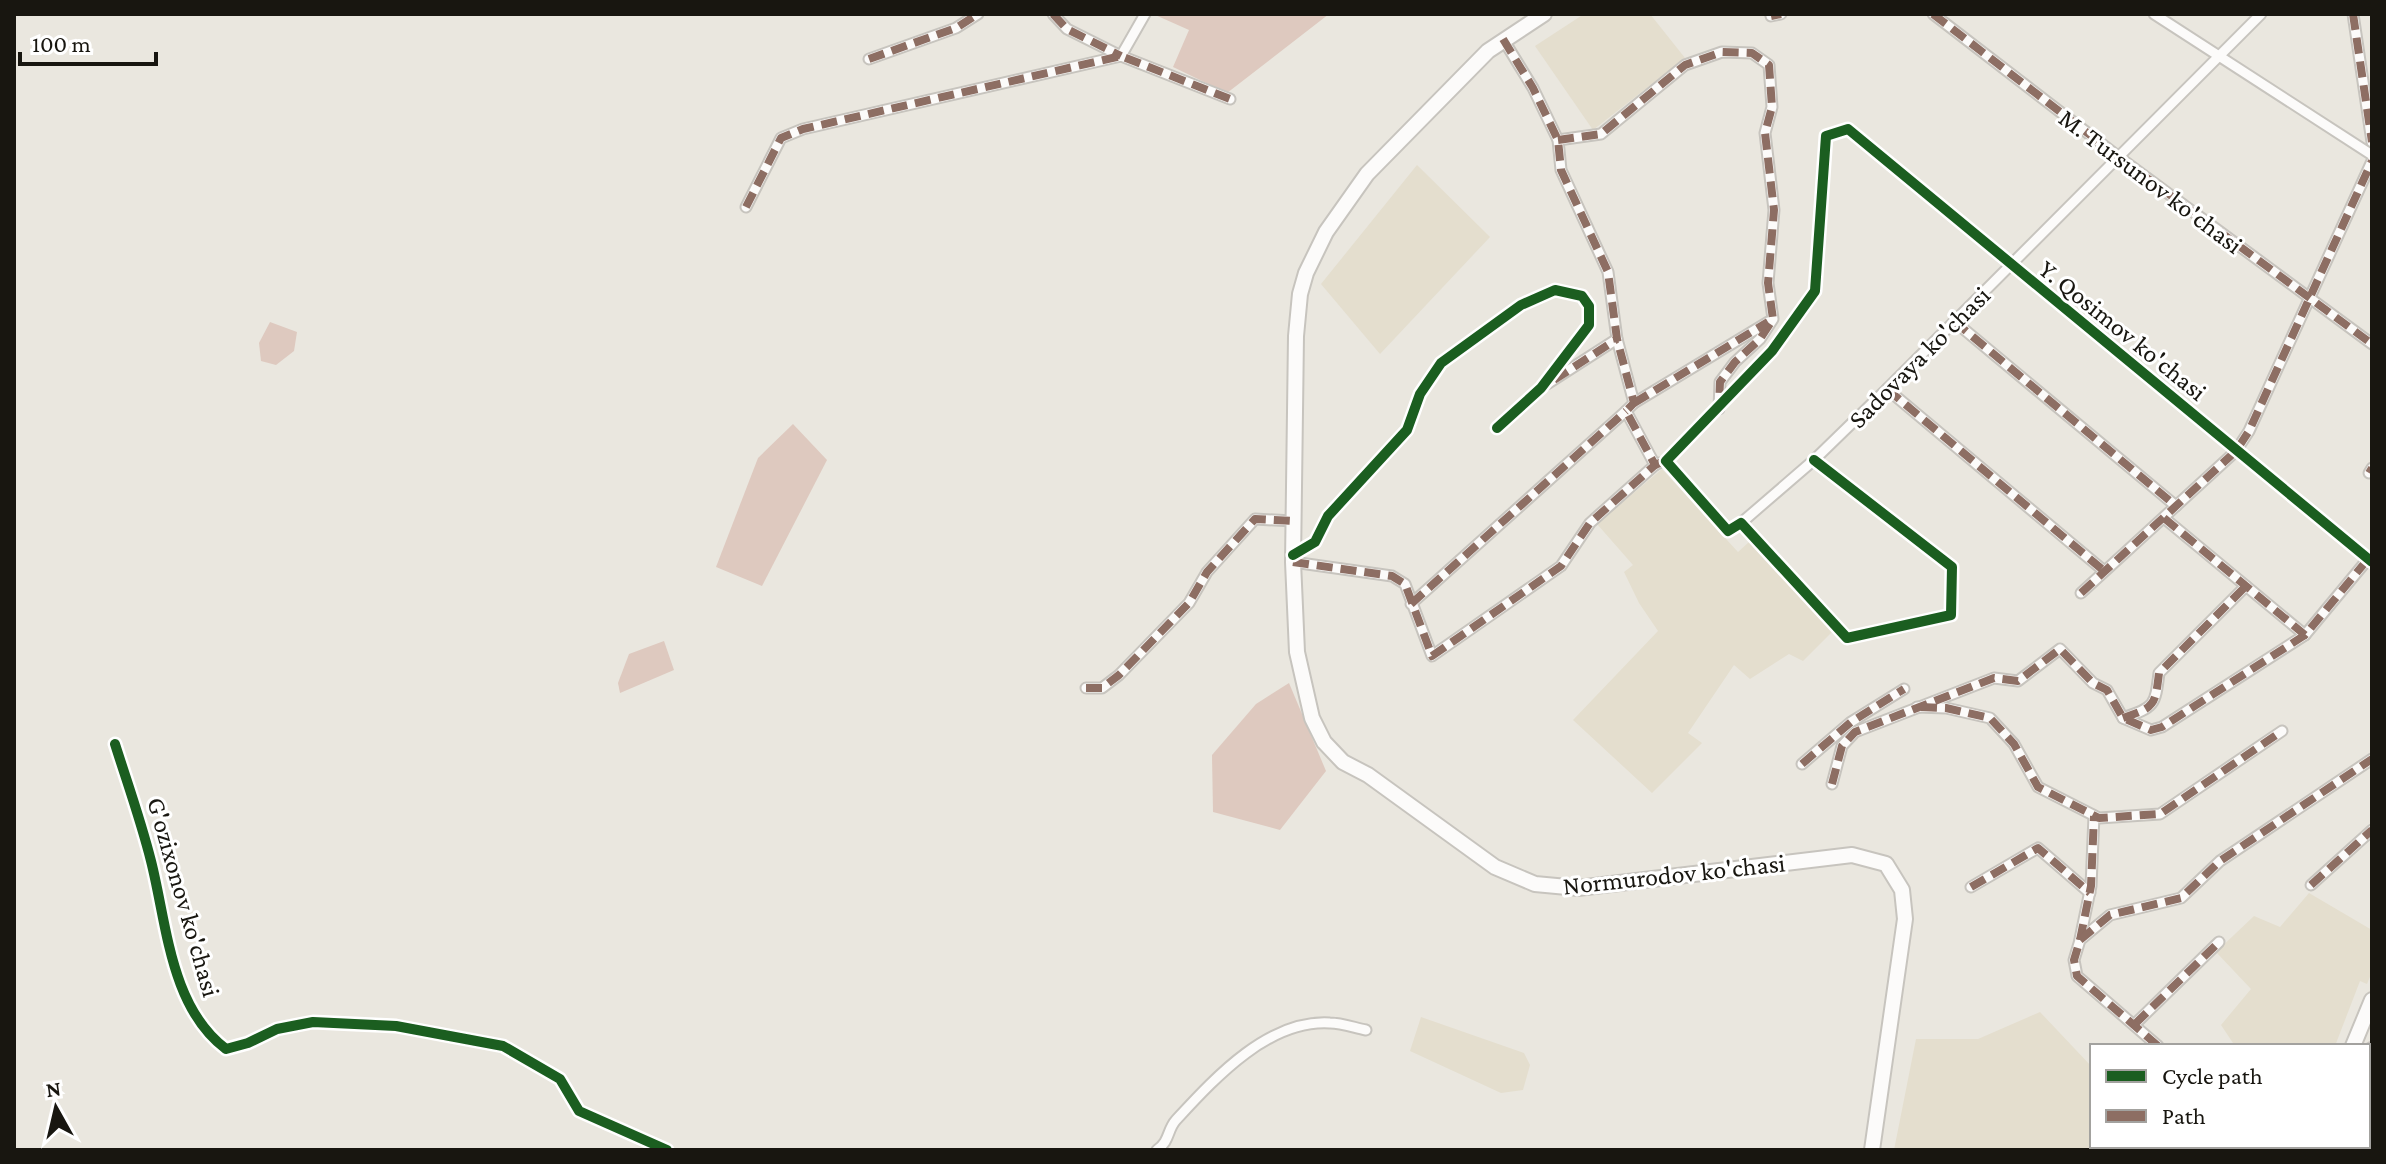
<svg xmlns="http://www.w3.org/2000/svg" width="2386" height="1164" viewBox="0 0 2386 1164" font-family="'Crimson Pro',serif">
<rect width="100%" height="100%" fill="#eae7df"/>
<g fill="#e4dece">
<polygon points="1584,14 1650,14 1685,58 1593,130 1535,46"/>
<polygon points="1417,165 1490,237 1380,354 1321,284"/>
<polygon points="1662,469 1738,552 1749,542 1834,630 1803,661 1789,654 1750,679 1734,665 1688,733 1702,743 1652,793 1573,720 1658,631 1639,603 1624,572 1633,565 1597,524"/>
<polygon points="2309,893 2372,930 2372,972 2367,984 2360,981 2335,1046 2235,1046 2221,1025 2251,989 2216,952 2254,916 2280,927"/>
<polygon points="2040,1012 2092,1067 2092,1111 2089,1114 2092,1146 2149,1146 2151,1150 1894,1150 1916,1039 1978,1039"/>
<polygon points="1421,1017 1524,1053 1530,1065 1523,1090 1501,1093 1410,1051"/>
</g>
<g fill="#dec9bf">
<polygon points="1153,14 1329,14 1227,93 1173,67 1189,30"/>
<polygon points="270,322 297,332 294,351 276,365 261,361 259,343"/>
<polygon points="793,424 827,460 762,586 716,567 758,458"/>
<polygon points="664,641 674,670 620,693 618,683 629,654"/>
<polygon points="1289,683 1326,771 1280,830 1213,812 1212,755 1256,704"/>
</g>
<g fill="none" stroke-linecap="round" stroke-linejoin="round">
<defs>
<g id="street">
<polyline points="1053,14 1067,29 1121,56 1145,14"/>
<polyline points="1933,14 2120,158 2372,344"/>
<polyline points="2154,14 2372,155"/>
<polyline points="2353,14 2372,142"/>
<polyline points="1771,16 1781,14"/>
<polyline points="1503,39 1533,88 1558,140 1561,170 1608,272 1617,339 1634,403 1626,411 1655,465 1659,463"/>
<polyline points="869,59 956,28 978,14"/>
<polyline points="1558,140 1601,134 1685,65 1722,52 1752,53 1769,65 1772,107 1765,133 1774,210 1768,283 1773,319 1760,339 1735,362 1720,382 1719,409"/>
<polyline points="746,207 781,138 803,129 1121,56 1230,99"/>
<polyline points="1954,321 2176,506"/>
<polyline points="1547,384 1617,339"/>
<polyline points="1887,389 2103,570"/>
<polyline points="1634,403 1768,322"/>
<polyline points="1814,460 1952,567 1951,615 1847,638 1741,523 1728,531 1666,461 1772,351 1815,291 1826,136 1848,129 2372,562"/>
<polyline points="2369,473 2372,468"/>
<polyline points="2164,518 2305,635 2368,559"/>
<polyline points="1741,523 1814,460 1887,389 2261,14"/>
<polyline points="1293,555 1315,542 1328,516 1407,430 1420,394 1441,363 1521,305 1555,290 1582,296 1589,306 1589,325 1541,388 1497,428"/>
<polyline points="1293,562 1392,576 1405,584 1432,656 1561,566 1590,523 1655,465"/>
<polyline points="2081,593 2236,451 2249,431 2372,161"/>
<polyline points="1411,604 1626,411"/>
<polyline points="1086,688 1102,688 1119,675 1189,603 1207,572 1255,519 1293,521"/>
<polyline points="1917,707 1946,708 1990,718 2014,744 2038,787 2099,818 2160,814 2282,731"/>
<path d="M2123,718C2155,707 2155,706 2159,673L2246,586"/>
<path d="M115,744C127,782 141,821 151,861C167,924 170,1007 226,1049L248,1043L277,1029L313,1022L396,1026L503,1046L560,1079L579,1111L667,1150"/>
<polyline points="1802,764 1851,722 1904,689"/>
<polyline points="1832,784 1842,746 1855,732 1994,678 2018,681 2060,649 2093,683 2107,690 2123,718 2151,730 2162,727 2305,635"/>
<polyline points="2311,885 2372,830"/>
<polyline points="1971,887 2038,848 2090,893"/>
<polyline points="2080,939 2091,886 2094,816"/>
<polyline points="2135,1024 2219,942"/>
<polyline points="2158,1046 2077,976 2074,960 2080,940 2110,915 2181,898 2220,861 2372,759"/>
<polyline points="2260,1146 2264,1150"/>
<path d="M1157,1150C1170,1141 1167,1130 1176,1120C1214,1079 1268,1019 1330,1023C1342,1023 1355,1028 1366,1030"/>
</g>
<g id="primary">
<polyline points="1544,14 1488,51 1367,174 1326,232 1306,273 1300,294 1296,336 1293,562 1297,652 1312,718 1324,742 1343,762 1368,775 1495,867 1535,884 1578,888 1852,855 1886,864 1902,890 1905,919 1872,1150"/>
<polyline points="2353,1046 2372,1000"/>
<polyline points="2368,1059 2372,1050"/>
<polyline points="2308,1150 2310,1146"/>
<polyline points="2328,1150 2330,1146"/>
</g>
</defs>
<use href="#street" stroke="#c7c4be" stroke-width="13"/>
<use href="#primary" stroke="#c7c4be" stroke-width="18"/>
<use href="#street" stroke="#fcfbfa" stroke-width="9"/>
<use href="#primary" stroke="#fcfbfa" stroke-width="14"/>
<g stroke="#8d6e63" stroke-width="8" stroke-dasharray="16 8" stroke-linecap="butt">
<polyline points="1053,14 1067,29 1121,56"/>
<polyline points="1933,14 2120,158 2372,344"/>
<polyline points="2353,14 2372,142"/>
<polyline points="1771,16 1781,14"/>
<polyline points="1503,39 1533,88 1558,140 1561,170 1608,272 1617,339 1634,403 1626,411 1655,465 1662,462"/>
<polyline points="869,59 956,28 978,14"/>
<polyline points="1558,140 1601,134 1685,65 1722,52 1752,53 1769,65 1772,107 1765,133 1774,210 1768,283 1773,319 1760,339 1735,362 1720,382 1719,405"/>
<polyline points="746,207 781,138 803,129 1121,56 1230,99"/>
<polyline points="1954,321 2176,506"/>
<polyline points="1554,380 1617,339"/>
<polyline points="1887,389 2103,570"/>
<polyline points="1634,403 1768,322"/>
<polyline points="2369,473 2372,468"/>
<polyline points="2164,518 2305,635 2368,559"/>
<polyline points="1293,562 1392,576 1405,584 1432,656 1561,566 1590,523 1655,465"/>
<polyline points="2081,593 2236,451 2249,431 2372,161"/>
<polyline points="1411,604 1626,411"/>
<polyline points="1086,688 1102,688 1119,675 1189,603 1207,572 1255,519 1293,521"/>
<polyline points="1921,707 1946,708 1990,718 2014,744 2038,787 2099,818 2160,814 2282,731"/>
<path d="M2123,718C2155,707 2155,706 2159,673L2246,586"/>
<polyline points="1802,764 1851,722 1904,689"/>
<polyline points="1832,784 1842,746 1855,732 1994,678 2018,681 2060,649 2093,683 2107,690 2123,718 2151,730 2162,727 2305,635"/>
<polyline points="2311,885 2372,830"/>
<polyline points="1971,887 2038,848 2090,893"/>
<polyline points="2080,940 2091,886 2094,816"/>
<polyline points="2135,1024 2219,942"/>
<polyline points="2158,1046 2077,976 2074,960 2080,940 2110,915 2181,898 2220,861 2372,759"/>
<polyline points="2260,1146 2264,1150"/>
</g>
<defs>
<g id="cycleway">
<polyline points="1814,460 1952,567 1951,615 1847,638 1741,523 1728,531 1666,461 1772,351 1815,291 1826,136 1848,129 2372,562"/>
<polyline points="1293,555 1315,542 1328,516 1407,430 1420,394 1441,363 1521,305 1555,290 1582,296 1589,306 1589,325 1541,388 1497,428"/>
<path d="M115,744C127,782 141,821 151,861C167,924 170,1007 226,1049L248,1043L277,1029L313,1022L396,1026L503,1046L560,1079L579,1111L667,1150"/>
</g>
</defs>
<use href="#cycleway" stroke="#fff" stroke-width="15"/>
<use href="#cycleway" stroke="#1b5e20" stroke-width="10"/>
</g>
<g text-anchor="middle" stroke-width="6" stroke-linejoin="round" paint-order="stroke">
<g font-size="26" fill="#181610" stroke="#fff">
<text transform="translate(2151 181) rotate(37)" y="9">M. Tursunov ko'chasi</text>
<text transform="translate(2123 330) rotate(39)" y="9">Y. Qosimov ko'chasi</text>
<text transform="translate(1919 357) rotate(-45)" y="9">Sadovaya ko'chasi</text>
<text transform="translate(1674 874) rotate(-6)" y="9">Normurodov ko'chasi</text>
<text transform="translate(184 897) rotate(74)" y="9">G'ozixonov ko'chasi</text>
</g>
</g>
<rect width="2386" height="1164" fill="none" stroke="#181610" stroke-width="32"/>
<rect x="2090" y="1044" width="280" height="104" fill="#ffffff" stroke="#a3a29f" stroke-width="2"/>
<rect x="2106" y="1070" width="40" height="12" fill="#1b5e20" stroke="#a3a29f" stroke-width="2"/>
<text x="2162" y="1084" font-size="24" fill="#181610">Cycle path</text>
<rect x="2106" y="1110" width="40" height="12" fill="#8d6e63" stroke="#a3a29f" stroke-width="2"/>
<text x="2162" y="1124" font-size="24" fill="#181610">Path</text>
<g transform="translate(56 1108) rotate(352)" stroke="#ffffff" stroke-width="6" paint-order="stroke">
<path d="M0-6L14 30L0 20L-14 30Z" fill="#181610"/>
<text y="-12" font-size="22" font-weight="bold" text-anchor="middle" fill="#181610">N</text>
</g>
<path d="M20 52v12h136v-12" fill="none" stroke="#181610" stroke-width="4"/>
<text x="32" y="52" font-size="24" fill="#181610" stroke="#ffffff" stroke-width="6" paint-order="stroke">100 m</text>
</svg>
